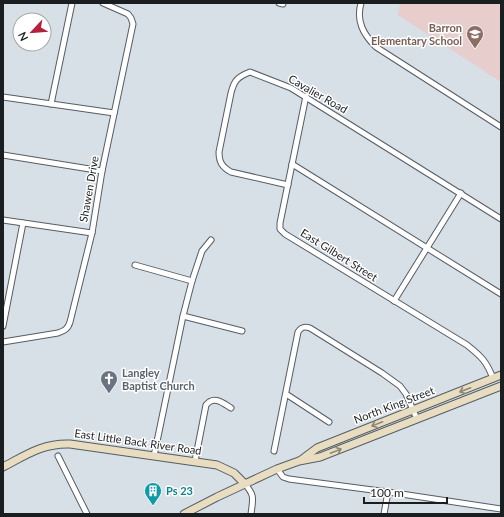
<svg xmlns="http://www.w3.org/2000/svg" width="504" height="517" viewBox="0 0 504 517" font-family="Lato,sans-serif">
<rect width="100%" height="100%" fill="#d7dfe7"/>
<polygon fill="#e8cdcd" points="400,3 501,3 501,82 398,15"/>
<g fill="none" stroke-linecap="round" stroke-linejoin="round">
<defs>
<g id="street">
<polyline points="279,3 283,4 283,3"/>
<path d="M361,3C356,21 363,34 376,47L501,127"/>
<path d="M306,96L280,223V229L285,234L467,345C482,357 486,361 493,378"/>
<polyline points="3,97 114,113"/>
<polyline points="51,104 72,3"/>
<polyline points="3,155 102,171"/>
<polyline points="292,164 501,294"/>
<path d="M288,185L231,172C222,167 219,162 219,152L231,93C234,81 237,77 250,72L291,88L501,219"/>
<polyline points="3,220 92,233"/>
<polyline points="135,265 192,281"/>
<polyline points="394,301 461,193"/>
<polyline points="183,316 242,331"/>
<polyline points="3,326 23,223"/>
<path d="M3,342L58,333C64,331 68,329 70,322L92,233L102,171L133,24L131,18L128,14L103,3"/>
<polyline points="286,394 329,422"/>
<path d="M274,451L298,332C301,327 304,326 310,328L382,373L400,386L406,394L417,419"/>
<polyline points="58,456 87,514"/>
<polyline points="154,456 183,316 192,281 202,251 211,240"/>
<path d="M195,461L206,405C214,395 223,403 231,408"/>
<polyline points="277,469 283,477 289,479 388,492 501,509"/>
<path d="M245,484C255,496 253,498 251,514"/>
<polyline points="384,514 388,492"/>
</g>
<g id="secondary">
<polyline points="301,460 317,448 501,375"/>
<path d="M3,467C26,455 43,443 70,444L217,465L234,473L245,484"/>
<polyline points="184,514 217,497 277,469 299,461 320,457 501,386"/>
</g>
</defs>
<use href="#street" stroke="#565d64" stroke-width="7"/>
<use href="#secondary" stroke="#565d64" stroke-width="9"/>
<use href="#street" stroke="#fff" stroke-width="5"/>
<use href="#secondary" stroke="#e9ddc1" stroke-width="7"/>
</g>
<defs><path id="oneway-shaft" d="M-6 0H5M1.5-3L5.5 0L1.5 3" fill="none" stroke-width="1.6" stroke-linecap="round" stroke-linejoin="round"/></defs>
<g stroke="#8c8779">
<use href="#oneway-shaft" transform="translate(465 390) rotate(159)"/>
<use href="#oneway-shaft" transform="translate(377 424) rotate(158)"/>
<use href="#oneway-shaft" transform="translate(336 451) rotate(-22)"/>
</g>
<defs>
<symbol id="school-pin" viewBox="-11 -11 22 30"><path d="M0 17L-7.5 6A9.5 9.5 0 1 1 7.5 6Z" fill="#8d6e63" stroke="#fff"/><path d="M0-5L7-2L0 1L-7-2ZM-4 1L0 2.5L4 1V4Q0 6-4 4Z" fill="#fff"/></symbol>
<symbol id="church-pin" viewBox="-11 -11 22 30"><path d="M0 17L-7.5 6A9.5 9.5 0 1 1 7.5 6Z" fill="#6b7280" stroke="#fff"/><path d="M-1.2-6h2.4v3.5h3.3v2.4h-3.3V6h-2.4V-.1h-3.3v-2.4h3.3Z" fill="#fff"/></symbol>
<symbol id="building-pin" viewBox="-11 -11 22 30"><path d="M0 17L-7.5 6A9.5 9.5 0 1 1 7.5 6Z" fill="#0f9aa8" stroke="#fff"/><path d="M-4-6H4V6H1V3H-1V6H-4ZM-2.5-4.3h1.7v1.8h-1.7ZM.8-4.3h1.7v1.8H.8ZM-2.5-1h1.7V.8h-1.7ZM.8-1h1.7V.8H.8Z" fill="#fff"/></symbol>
</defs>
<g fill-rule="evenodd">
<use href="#school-pin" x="465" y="24" width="20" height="27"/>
<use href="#church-pin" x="99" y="369" width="20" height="27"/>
<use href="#building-pin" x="143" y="481" width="20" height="27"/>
</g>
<g text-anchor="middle" stroke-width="3" stroke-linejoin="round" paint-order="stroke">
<g font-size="11" font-weight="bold" fill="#785e54" stroke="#fff" text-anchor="end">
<text x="462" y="32">Barron<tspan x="462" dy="13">Elementary School</tspan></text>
</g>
<g font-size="11" fill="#1b1e20" stroke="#fff">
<text transform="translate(318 94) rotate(30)" y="4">Cavalier Road</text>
<text transform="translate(89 189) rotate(-80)" y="4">Shawen Drive</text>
<text transform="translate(339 255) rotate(32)" y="4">East Gilbert Street</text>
<text transform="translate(394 405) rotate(-21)" y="4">North King Street</text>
<text transform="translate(138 442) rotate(8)" y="4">East Little Back River Road</text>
</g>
<g font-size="11" font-weight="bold" fill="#5b616d" stroke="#fff" text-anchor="start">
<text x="122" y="377">Langley<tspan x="122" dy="13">Baptist Church</tspan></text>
</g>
<g font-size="11" font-weight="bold" fill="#0d838f" stroke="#fff" text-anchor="start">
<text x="166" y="495">Ps 23</text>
</g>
</g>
<rect width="504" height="517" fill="none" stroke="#1b1e20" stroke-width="8"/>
<g transform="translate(32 32) rotate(244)"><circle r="19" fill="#ffffff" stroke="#a4a5a6"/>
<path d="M0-3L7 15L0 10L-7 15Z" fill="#b4213c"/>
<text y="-6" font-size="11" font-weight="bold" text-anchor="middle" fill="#1b1e20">N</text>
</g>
<path d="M364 497v6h83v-6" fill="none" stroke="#1b1e20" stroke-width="2"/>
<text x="370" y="497" font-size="12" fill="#1b1e20" stroke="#ffffff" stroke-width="3" paint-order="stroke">100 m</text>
</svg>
